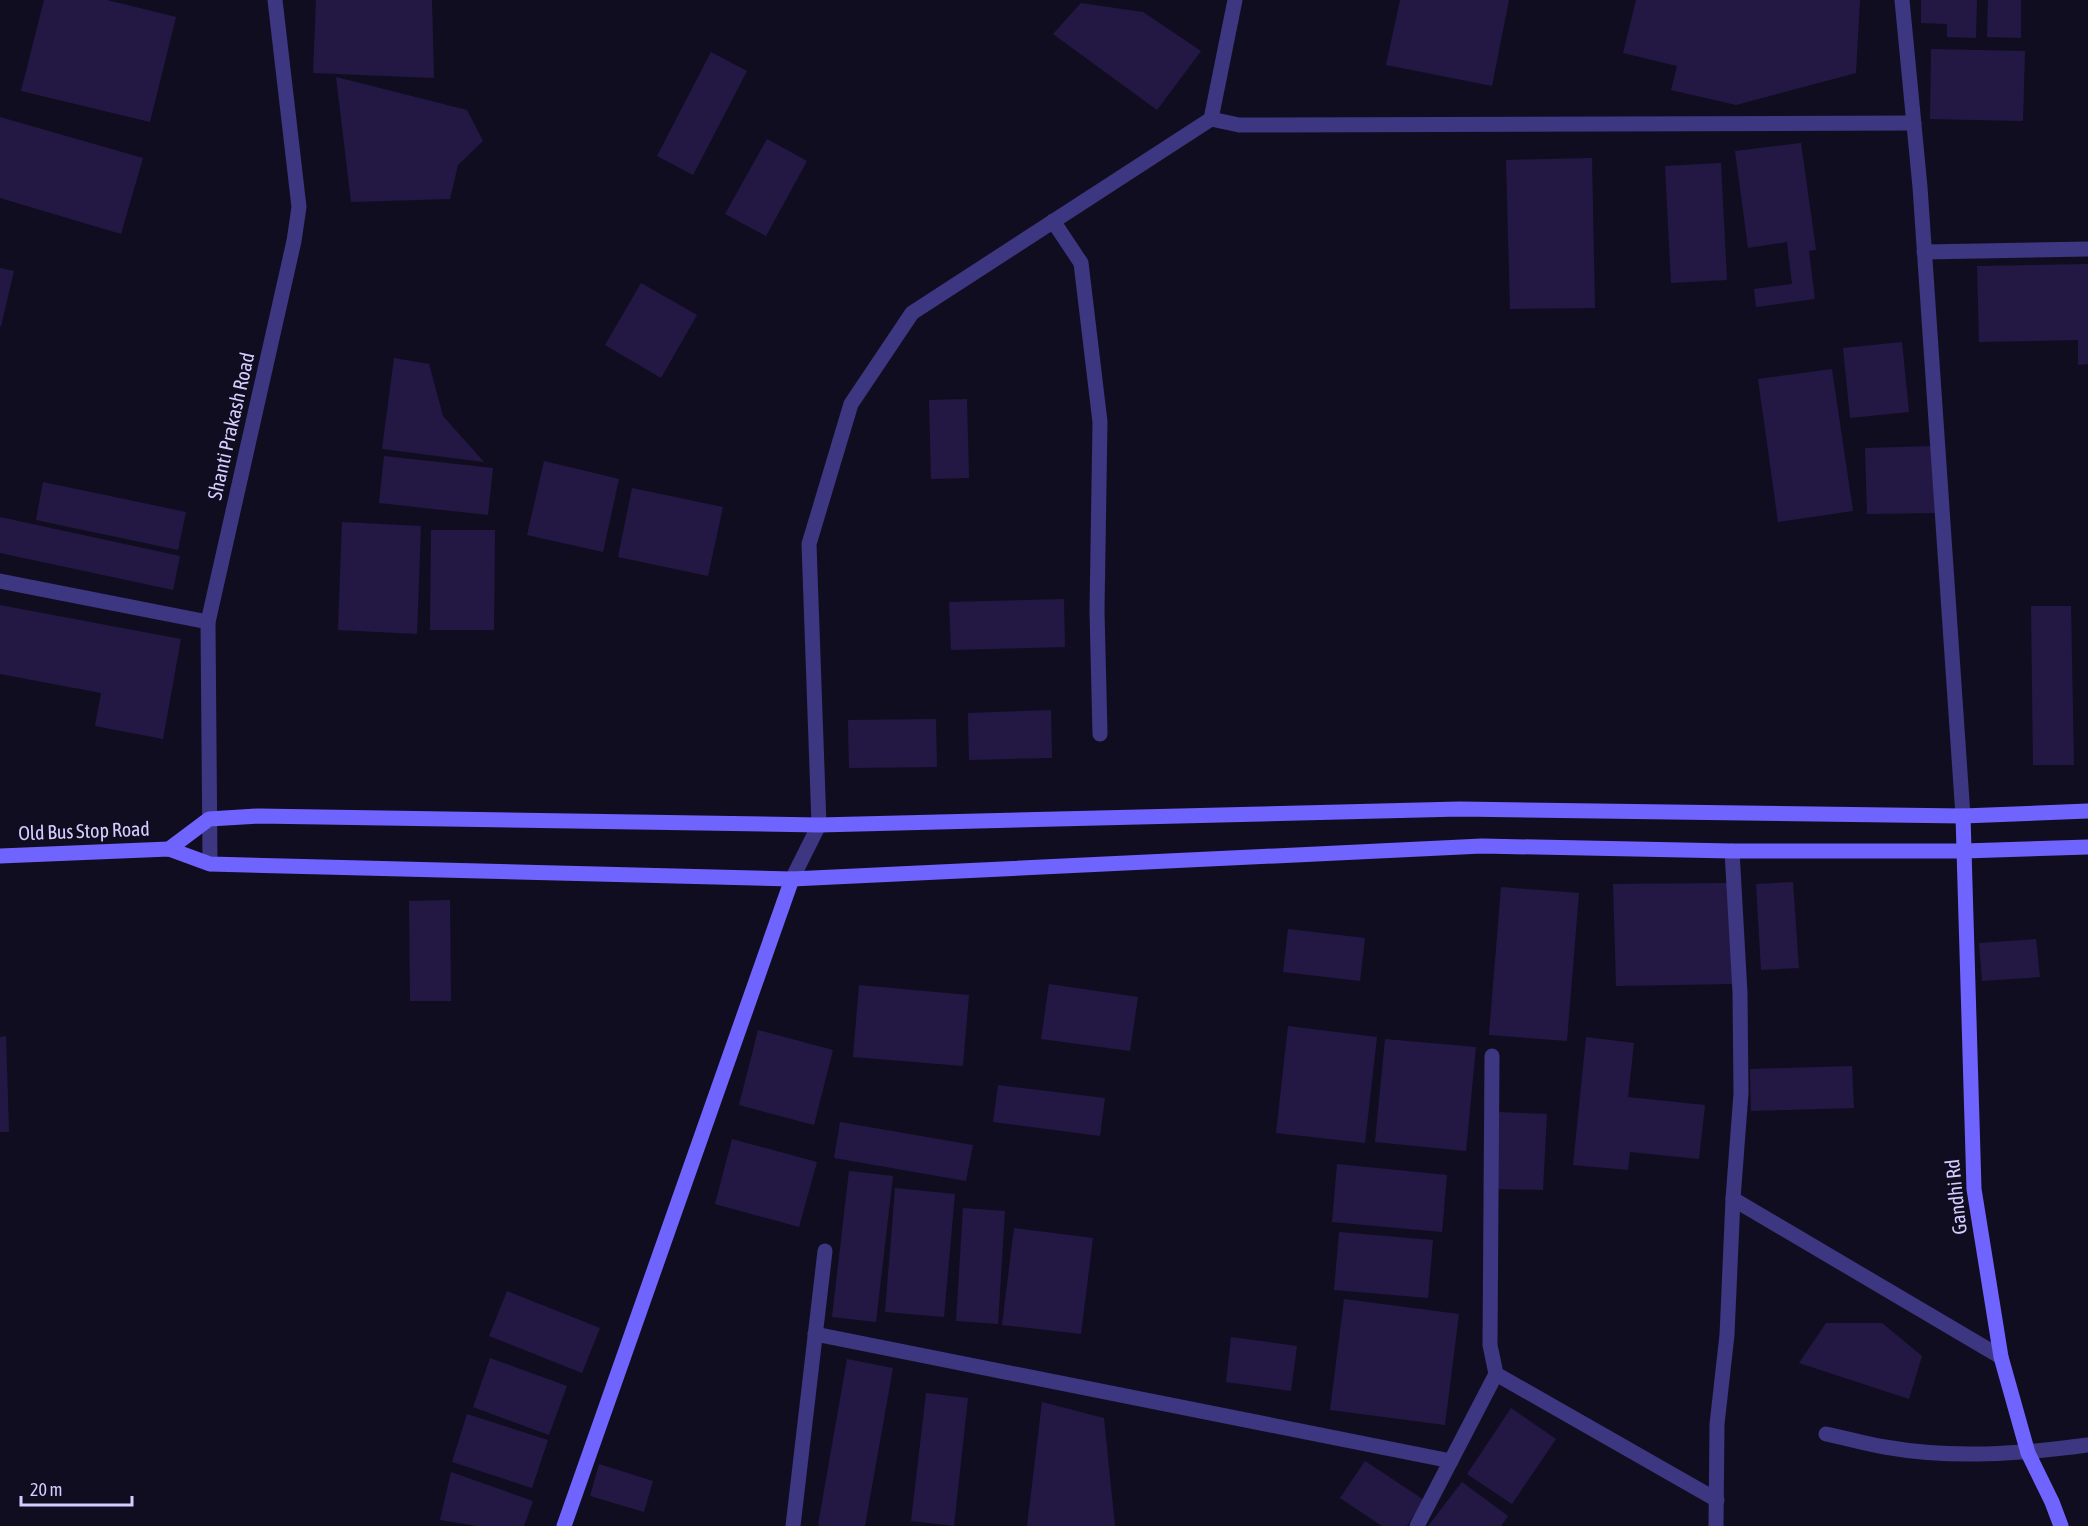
<svg xmlns="http://www.w3.org/2000/svg" width="2088" height="1526" viewBox="0 0 2088 1526" font-family="'Asap Condensed',sans-serif">
<rect width="100%" height="100%" fill="#110d21"/>
<g fill="#231843">
<polygon points="44,0 107,0 176,17 150,122 21,91"/>
<polygon points="316,0 432,0 434,78 313,73"/>
<polygon points="1400,0 1509,0 1492,86 1386,65"/>
<polygon points="1636,0 1860,0 1856,73 1736,105 1671,90 1677,66 1623,53"/>
<polygon points="1921,0 1977,0 1976,38 1947,37 1947,24 1921,23"/>
<polygon points="1988,0 2021,0 2021,38 1987,37"/>
<polygon points="1081,3 1143,12 1201,51 1157,110 1053,34"/>
<polygon points="1931,49 2025,51 2023,121 1930,119"/>
<polygon points="711,52 747,71 693,175 657,156"/>
<polygon points="336,77 467,110 483,141 458,165 450,199 351,202"/>
<polygon points="0,117 143,158 121,234 0,198"/>
<polygon points="767,139 807,161 766,236 725,214"/>
<polygon points="1801,143 1816,250 1809,251 1815,299 1756,307 1754,289 1792,284 1787,242 1748,248 1735,151"/>
<polygon points="1592,158 1595,308 1510,309 1506,160"/>
<polygon points="1721,163 1727,280 1671,283 1665,166"/>
<polygon points="2088,264 2088,364 2078,365 2078,340 1979,342 1977,266"/>
<polygon points="0,268 14,271 1,326 0,326"/>
<polygon points="641,283 697,315 661,378 605,345"/>
<polygon points="1902,342 1909,412 1850,418 1843,348"/>
<polygon points="394,358 429,364 443,416 484,462 382,449"/>
<polygon points="1832,369 1853,511 1778,522 1758,379"/>
<polygon points="967,399 969,478 931,479 929,400"/>
<polygon points="1934,446 1936,513 1867,514 1865,448"/>
<polygon points="384,456 493,468 488,515 379,503"/>
<polygon points="544,461 619,479 603,552 527,535"/>
<polygon points="43,482 186,512 178,550 36,520"/>
<polygon points="632,488 723,507 708,576 618,557"/>
<polygon points="0,517 180,556 173,590 0,553"/>
<polygon points="342,522 421,526 417,634 338,630"/>
<polygon points="431,530 495,530 494,630 430,630"/>
<polygon points="1064,599 1065,647 951,650 949,602"/>
<polygon points="0,605 181,639 163,739 95,726 101,693 0,674"/>
<polygon points="2031,606 2071,606 2074,765 2033,765"/>
<polygon points="1051,710 1052,758 969,760 968,713"/>
<polygon points="936,719 937,767 849,768 848,720"/>
<polygon points="1793,882 1799,968 1761,970 1756,884"/>
<polygon points="1730,883 1732,984 1616,986 1613,884"/>
<polygon points="1501,887 1579,893 1567,1041 1489,1035"/>
<polygon points="450,900 451,1001 410,1001 409,901"/>
<polygon points="1288,929 1365,938 1360,981 1283,972"/>
<polygon points="2036,939 2040,977 1982,981 1979,943"/>
<polygon points="1049,984 1138,997 1130,1051 1041,1039"/>
<polygon points="859,985 969,995 963,1066 853,1057"/>
<polygon points="1288,1026 1377,1037 1365,1143 1276,1133"/>
<polygon points="758,1030 833,1050 814,1125 739,1105"/>
<polygon points="6,1036 9,1132 0,1132 0,1037"/>
<polygon points="1586,1037 1634,1043 1628,1097 1705,1105 1699,1159 1630,1152 1628,1170 1573,1165"/>
<polygon points="1385,1039 1476,1047 1466,1151 1375,1142"/>
<polygon points="1852,1066 1854,1108 1751,1111 1750,1069"/>
<polygon points="998,1085 1105,1098 1100,1136 993,1122"/>
<polygon points="1498,1112 1547,1114 1543,1190 1496,1189"/>
<polygon points="840,1122 973,1145 966,1181 834,1158"/>
<polygon points="732,1139 817,1162 799,1227 715,1204"/>
<polygon points="1337,1164 1447,1175 1442,1232 1332,1222"/>
<polygon points="849,1171 893,1176 876,1322 832,1317"/>
<polygon points="895,1188 955,1194 944,1317 885,1312"/>
<polygon points="963,1208 1005,1211 998,1324 956,1321"/>
<polygon points="1014,1228 1093,1238 1081,1334 1002,1325"/>
<polygon points="1339,1232 1433,1240 1428,1298 1334,1290"/>
<polygon points="507,1291 600,1328 582,1373 489,1336"/>
<polygon points="1344,1299 1459,1314 1445,1425 1330,1410"/>
<polygon points="1826,1323 1882,1323 1922,1356 1909,1399 1799,1363"/>
<polygon points="1231,1337 1297,1346 1291,1391 1226,1382"/>
<polygon points="490,1358 567,1386 549,1435 473,1407"/>
<polygon points="847,1359 893,1368 865,1526 821,1526 818,1525"/>
<polygon points="926,1393 968,1398 954,1526 911,1521"/>
<polygon points="1042,1402 1104,1418 1115,1526 1027,1526"/>
<polygon points="1511,1408 1556,1439 1512,1504 1467,1474"/>
<polygon points="467,1414 548,1440 532,1488 452,1462"/>
<polygon points="1365,1461 1424,1500 1407,1526 1382,1526 1340,1498"/>
<polygon points="599,1464 653,1481 644,1512 590,1496"/>
<polygon points="451,1472 533,1501 524,1526 477,1526 440,1520"/>
<polygon points="1462,1482 1508,1516 1501,1526 1428,1526"/>
</g>
<g fill="none" stroke-linecap="round" stroke-linejoin="round">
<g stroke="#3d3681" stroke-width="15">
<polyline points="1902,0 1920,187 1963,816"/>
<polyline points="1211,119 1239,125 1914,123"/>
<polyline points="1053,221 1081,263 1100,422 1097,611 1100,734"/>
<polyline points="1924,252 2088,249"/>
<polyline points="0,581 208,622"/>
<polyline points="210,864 208,622 294,241 299,207 275,0"/>
<polyline points="792,879 819,825 809,544 851,404 912,313 1211,119 1235,0"/>
<polyline points="1492,1056 1490,1345 1496,1374 1717,1500"/>
<polyline points="1733,1199 2001,1357"/>
<polyline points="815,1334 1451,1461"/>
<path d="M1826,1434C1846,1438 1865,1444 1885,1447C1952,1459 2021,1454 2088,1445"/>
<polyline points="793,1526 825,1251"/>
<polyline points="1417,1526 1496,1374"/>
<polyline points="1716,1526 1717,1424 1727,1335 1733,1199 1741,1093 1740,993 1732,851"/>
</g>
<g stroke="#7064ff" stroke-width="15">
<polyline points="1963,816 1974,1189 2001,1357 2028,1453 2052,1502 2061,1526"/>
<polyline points="169,849 209,819 258,816 819,825 1460,809 1963,816 2088,811"/>
<polyline points="0,856 169,849 210,864 792,879 1482,846 1732,851 1964,851 2088,847"/>
<polyline points="564,1526 792,879"/>
</g>
</g>
<g text-anchor="middle" stroke-width="4.5" stroke-linejoin="round" paint-order="stroke">
<g font-size="20" fill="#d5cdff" stroke="#110d21">
<text transform="translate(231 426) rotate(-77)" y="7">Shanti Prakash Road</text>
<text transform="translate(84 831) rotate(-2)" y="7">Old Bus Stop Road</text>
<text transform="translate(1956 1197) rotate(-96)" y="7">Gandhi Rd</text>
</g>
</g>
<path d="M21 1496v9h111v-9" fill="none" stroke="#d5cdff" stroke-width="3"/>
<text x="30" y="1496" font-size="18" fill="#d5cdff" stroke="#110d21" stroke-width="4.5" paint-order="stroke">20 m</text>
</svg>
